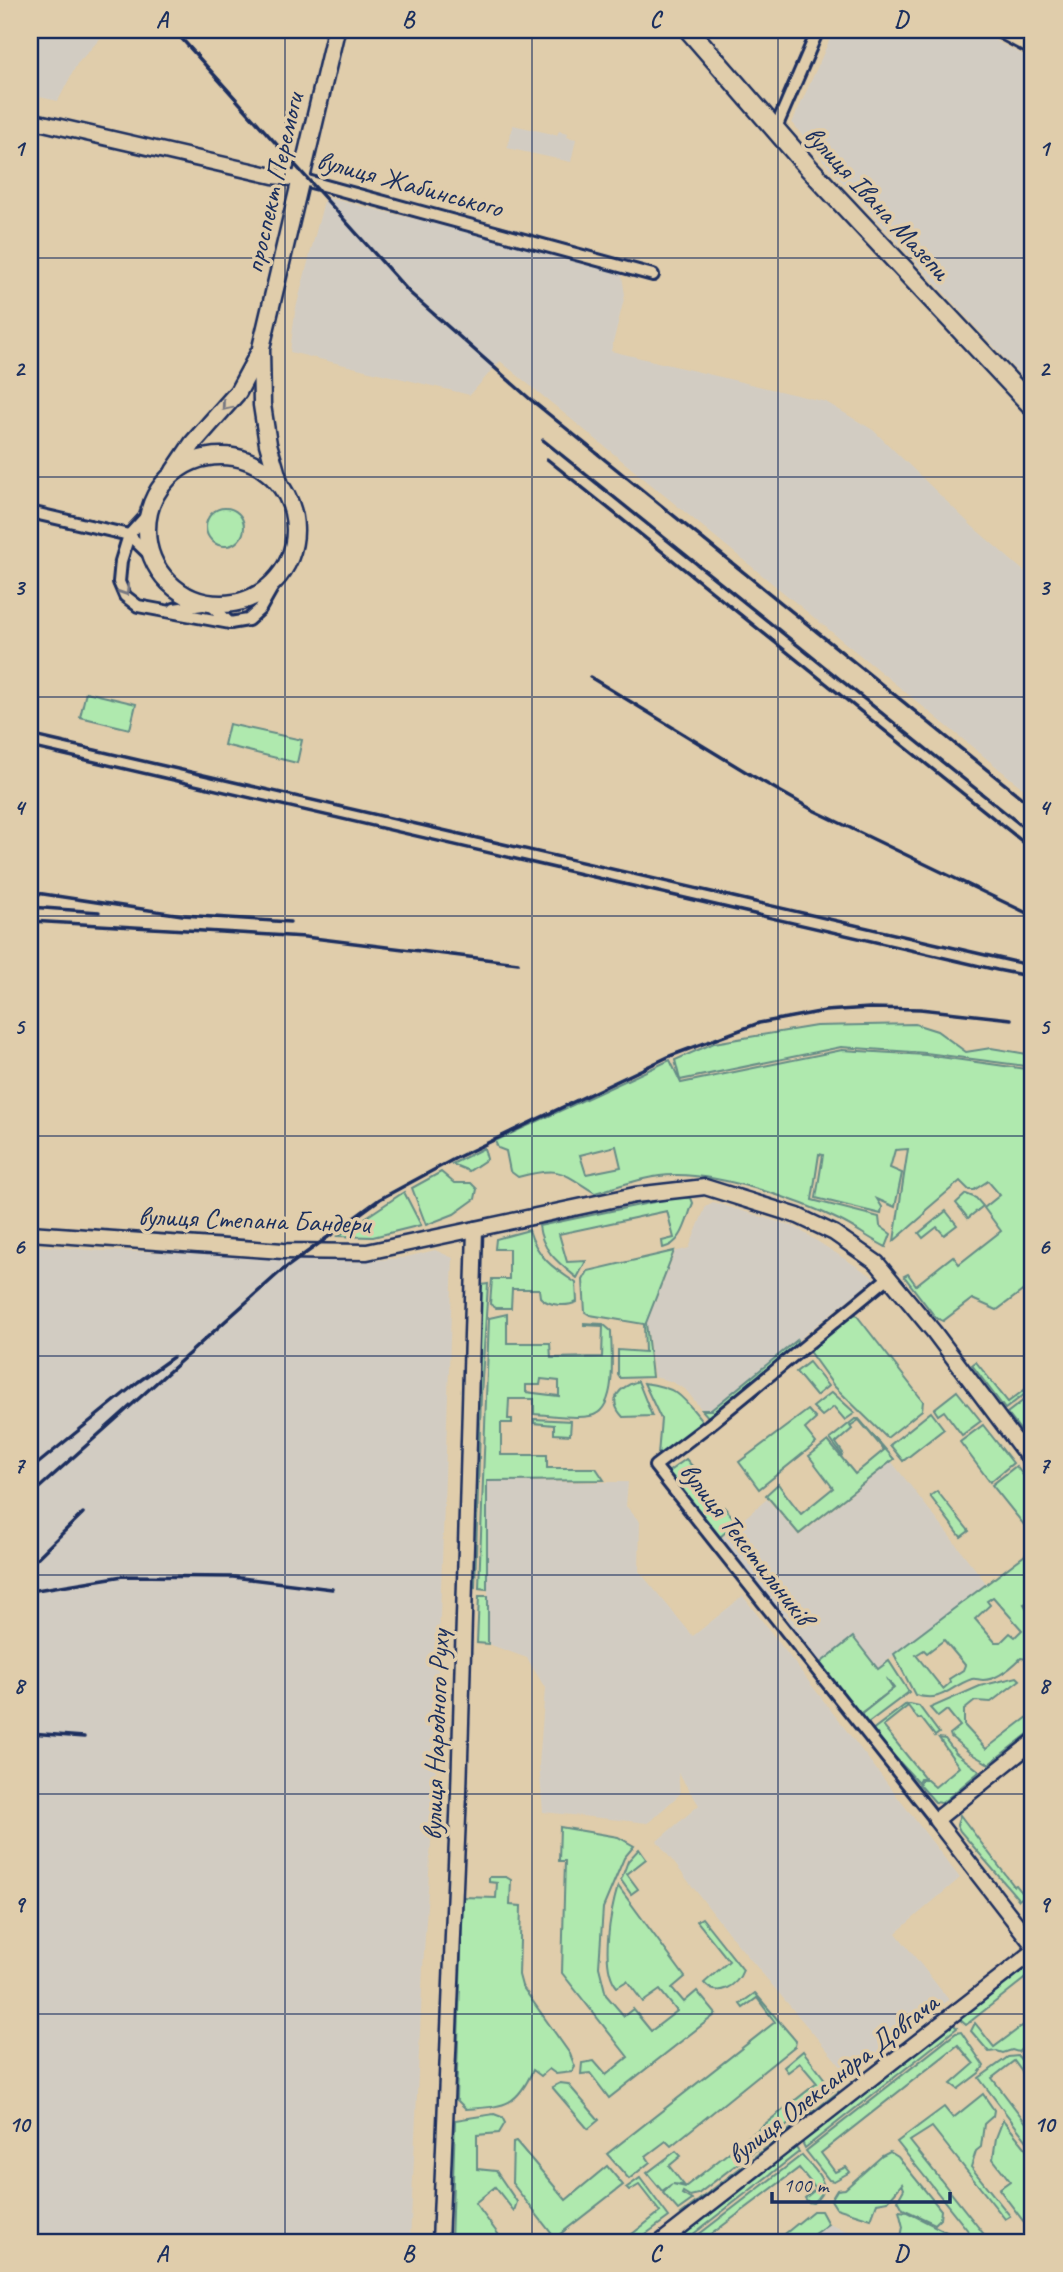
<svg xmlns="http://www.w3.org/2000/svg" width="1063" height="2272" viewBox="0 0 1063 2272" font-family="Caveat,sans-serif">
<rect width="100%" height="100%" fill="#e0cdab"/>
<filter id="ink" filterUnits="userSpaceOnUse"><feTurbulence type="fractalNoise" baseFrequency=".0143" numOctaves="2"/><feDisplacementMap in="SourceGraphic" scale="14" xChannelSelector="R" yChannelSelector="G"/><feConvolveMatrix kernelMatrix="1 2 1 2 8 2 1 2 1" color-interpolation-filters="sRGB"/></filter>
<g filter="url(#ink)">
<g fill="#d2ccc2">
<polygon points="30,30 108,30 77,64 58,101 30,95"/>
<polygon points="834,30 975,30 1033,60 1033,389 832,171 792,123"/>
<polygon points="513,125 557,135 559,131 568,133 567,137 576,139 571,162 507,148"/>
<polygon points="325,197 621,269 625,295 611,351 826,402 873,430 972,526 1033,579 1033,778 1025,790 500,361 470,395 290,352 295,312"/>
<polygon points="713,1202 795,1227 875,1278 711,1410 702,1410 685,1389 670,1381 654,1377 647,1323 675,1252 689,1248 706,1206"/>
<polygon points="30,1245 103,1251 234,1253 353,1262 402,1258 435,1250 453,1258 438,1671 441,1686 423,1968 410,2242 30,2242"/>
<polygon points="892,1462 986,1583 878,1668 858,1715 787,1624 789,1619 786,1615 780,1616 720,1539 767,1499 799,1536"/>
<polygon points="488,1482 628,1482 626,1506 640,1522 639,1571 693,1636 743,1596 960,1878 896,1933 949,2000 849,2076 734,1940 657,1841 699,1805 678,1773 680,1794 648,1823 543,1812 539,1765 545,1688 527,1658 488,1644"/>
<polygon points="828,2224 877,2242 803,2242"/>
</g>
<g fill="#afe9ae" stroke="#658c86" stroke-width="2" fill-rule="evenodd">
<circle cx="225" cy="527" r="19"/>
<polygon points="86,692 136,704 130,729 80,717"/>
<polygon points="229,724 302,740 297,763 224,745"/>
<polygon points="915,1024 937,1031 966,1052 991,1048 1033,1055 1033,1067 926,1053 841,1047 680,1080 675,1060 714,1043 816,1026"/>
<path d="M842,1050L926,1055L1033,1070V1283L997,1310L972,1299L943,1321L936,1318L904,1276L908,1274L916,1285L953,1256L959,1264L1001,1231L984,1208L1000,1195L988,1181L974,1190H969L960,1181L926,1210L925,1214L894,1241L908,1149L895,1150L890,1168L902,1173L895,1207L877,1199L882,1207L881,1214L816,1198L823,1155L819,1154L812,1200L879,1217L880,1226L891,1234L886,1247C870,1239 856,1228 839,1220C797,1199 721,1174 674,1175C648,1175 620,1186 595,1193C560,1171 560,1166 518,1177L510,1171L506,1151L498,1148L495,1141L670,1060L681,1083ZM616,1146L621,1167L586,1174L580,1155Z"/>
<polygon points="484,1148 487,1159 469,1171 452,1164"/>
<polygon points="441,1172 454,1183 471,1183 477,1189 475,1199 454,1214 426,1225 412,1188"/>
<polygon points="404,1192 421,1225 373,1237 338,1236"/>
<polygon points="966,1194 976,1198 983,1206 968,1218 956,1203"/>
<path d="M678,1197L691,1198L693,1203C686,1220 683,1244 663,1248L662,1241L674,1238L667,1211L559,1234L567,1262L586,1261L577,1278C559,1263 542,1251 539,1226Z"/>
<polygon points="946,1211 957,1225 944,1235 937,1227 923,1238 919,1233"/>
<path d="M529,1230C537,1257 553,1268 576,1283L577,1302C567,1307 548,1306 540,1297L539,1289H512L511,1308H496L490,1304L492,1279H509V1249H495L496,1239Z"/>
<polygon points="674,1251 646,1323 652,1377 620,1378 618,1375 618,1350 645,1352 644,1324 590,1315 585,1312 583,1280 588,1271"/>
<polygon points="488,1284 481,1395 475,1587 470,1586 481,1285"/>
<polygon points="854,1312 923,1401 922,1410 887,1438 834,1386 808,1350"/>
<path d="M507,1314V1343H550L551,1358L602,1357L603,1326L584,1325V1323L603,1324L611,1331C611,1352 619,1411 590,1416C573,1419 551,1415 534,1414V1399H509L508,1419H512V1423H501V1455H547V1468H596L604,1480L487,1481V1589L479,1588L489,1318ZM541,1379L559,1381V1396L526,1392V1385H540Z"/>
<polygon points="797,1340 798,1346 711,1418 708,1417 702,1410 711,1410"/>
<polygon points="809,1362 828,1386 816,1396 796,1372"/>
<polygon points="976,1362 1008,1402 1031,1385 1029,1391 1005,1409 972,1365"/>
<path d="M638,1381L652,1416L623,1417C606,1399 620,1387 638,1381Z"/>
<path d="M644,1383C679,1388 682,1396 703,1422L702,1426L661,1457L658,1455L661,1419Z"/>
<polygon points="957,1391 981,1421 962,1435 944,1411 938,1415 934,1409"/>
<polygon points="832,1392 855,1413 845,1420 834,1407 822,1416 813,1407"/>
<polygon points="1033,1393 1033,1400 1026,1406 1033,1416 1033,1423 1022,1432 1007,1413"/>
<polygon points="808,1410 816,1419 805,1429 816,1443 759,1489 739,1462"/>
<polygon points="931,1412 944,1429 903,1461 890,1445"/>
<polygon points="534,1419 571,1421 570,1435 554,1434 554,1425 534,1423"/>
<polygon points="855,1419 859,1419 894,1459 799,1534 766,1495 778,1484 801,1514 833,1488 809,1456 828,1441 855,1474 884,1450 859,1420 850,1426 852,1429 836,1443 843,1453 842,1455 830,1439"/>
<polygon points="983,1425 1013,1463 990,1482 960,1442"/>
<polygon points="686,1459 699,1474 694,1479 720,1510 724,1507 737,1522 719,1538 668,1472"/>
<polygon points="1016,1466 1033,1488 1033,1536 992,1485"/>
<polygon points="937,1491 969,1531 961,1537 930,1496"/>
<path d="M1033,1549V1610L1029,1602L1024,1604L1033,1619V1660L1021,1658C1011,1668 997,1680 983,1680C979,1680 975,1678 972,1679C948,1687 944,1703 915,1695L894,1654ZM993,1597L1022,1630L1015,1637L1010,1633L1001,1642H995L975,1619L990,1605L987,1601ZM944,1640L965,1665L963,1670L949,1679L950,1683L943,1689L916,1655L924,1650L927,1653Z"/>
<polygon points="479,1596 488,1596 488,1644 477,1643"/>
<polygon points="853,1637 878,1669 889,1661 909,1692 865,1725 859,1716 894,1688 886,1678 893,1689 858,1715 818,1665"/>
<polygon points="1017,1677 1020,1680 991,1702 975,1701 964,1710 964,1725 986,1749 1033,1713 1033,1730 989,1764 970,1753 951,1737 950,1734 960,1726 947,1710 938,1717 930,1708 980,1686"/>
<polygon points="910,1704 919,1706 939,1733 935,1736 921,1718 918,1719 908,1706 883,1726 925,1778 920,1778 918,1782 871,1731 905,1705"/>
<polygon points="939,1738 945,1739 956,1753 978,1770 979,1772 942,1803 935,1802 919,1784 921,1780 927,1780 935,1787 959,1767"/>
<polygon points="960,1815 1014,1886 1016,1885 1033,1907 1033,1915 1024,1906 1027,1903 1023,1897 1019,1900 960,1831 957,1825"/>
<path d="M560,1827L618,1837L634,1846L624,1858L603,1908L599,1967L606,1995L624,2016L633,2009L651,2031L677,2011L660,1990L643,2002L627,1981L617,1987C599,1966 611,1910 618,1886L685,1977L672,1988L684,2002L697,1991L716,2014L609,2098L590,2073L581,2074L582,2063L594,2061L606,2075L628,2057L562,1973L565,1861H559Z"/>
<polygon points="639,1849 646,1859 627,1874 638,1889 631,1894 621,1880 628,1861"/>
<path d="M489,1877H506L511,1880L510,1905L521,1906L519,1975L522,1986L570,2054L575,2067L572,2072L556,2074L549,2069L541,2076L533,2070C516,2108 504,2106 466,2109L456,2099L463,1897L496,1898L497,1883L489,1882Z"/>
<path d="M702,1918L743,1970C737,1986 717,1999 704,1983L729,1961L697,1921Z"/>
<polygon points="1033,1957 1033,1972 966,2025 958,2018"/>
<polygon points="755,1993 796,2041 795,2046 671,2146 666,2141 646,2156 650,2162 629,2179 607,2154 775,2022 757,1998 743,2008 740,2004"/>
<polygon points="1033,2018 1033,2040 1018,2052 1012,2050 1003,2053 997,2051 989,2052 971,2031 975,2023 994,2047"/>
<polygon points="948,2024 953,2024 957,2028 805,2148 801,2140"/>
<polygon points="961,2032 984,2066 979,2073 958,2089 951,2084 974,2064 958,2045 821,2153 835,2172 846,2167 850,2172 834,2181 829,2180 806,2151 956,2033"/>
<polygon points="803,2051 833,2090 698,2194 690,2196 683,2192 682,2194 692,2200 678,2210 663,2193 672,2184 662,2191 647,2173 676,2151 681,2156 669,2166 684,2185 673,2184 685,2187 817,2083 800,2063 788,2072 784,2067"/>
<polygon points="1018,2056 1033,2074 1033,2087 1014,2061 992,2078 1033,2132 1033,2149 979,2078 1008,2057"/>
<polygon points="560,2083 568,2084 599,2120 588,2129 552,2087"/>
<polygon points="838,2092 838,2099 684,2216 681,2214"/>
<polygon points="983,2094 994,2110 993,2116 984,2124 981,2147 976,2151 971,2167 1010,2216 1005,2219 932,2127 910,2141 990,2242 977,2242 897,2142 944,2107 953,2118"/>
<polygon points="494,2114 502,2117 505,2123 499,2133 477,2135 477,2169 496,2171 517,2202 514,2211 495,2187 475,2203 504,2242 451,2242 455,2120"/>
<polygon points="1003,2120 1033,2157 1033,2234 999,2189 1010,2181 993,2159 996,2138"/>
<polygon points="516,2141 566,2200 607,2166 623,2185 555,2238 512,2183 513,2142"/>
<polygon points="792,2148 796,2148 799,2152 683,2242 672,2242"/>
<polygon points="890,2152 898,2157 941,2210 940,2219 935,2224 903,2209 898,2200 904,2189 902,2184 888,2201 877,2203 871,2219 836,2208 831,2200 837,2190 845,2189 882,2156"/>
<path d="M802,2155C815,2171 836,2185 813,2203L808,2202L805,2198L816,2189L799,2168L701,2242H689Z"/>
<polygon points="640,2178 669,2217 635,2242 622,2242 660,2212 639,2185 629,2191 626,2188"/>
<polygon points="813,2211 821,2211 828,2224 803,2242 775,2242"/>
<polygon points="899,2211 907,2212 966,2242 900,2242 903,2227"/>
</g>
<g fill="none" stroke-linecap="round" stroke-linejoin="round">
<defs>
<g id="minor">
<polyline points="996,30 1033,50"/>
<polyline points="775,130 818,30"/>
<polyline points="300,179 653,275"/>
<polyline points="30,512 129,535 152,557"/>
<polyline points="149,513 129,535 121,561 119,582 125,596 138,606 230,623 248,620 260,609 277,579"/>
<polyline points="174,609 210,604 230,623"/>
<polyline points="889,1277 709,1425 655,1466 936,1820"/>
</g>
<g id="tertiary">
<polyline points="30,120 273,176 300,179"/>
<polyline points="30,1233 283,1251 367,1252 635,1195 705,1187 798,1216 834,1233 877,1263 934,1332 1033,1464"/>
<polyline points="1033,1742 936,1820 1033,1945"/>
<polyline points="440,2242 459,1793 475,1229"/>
<polyline points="661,2242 1033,1952"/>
</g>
<g id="secondary">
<circle cx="221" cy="530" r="74"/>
<polyline points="174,471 193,443 238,392 259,353"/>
<polyline points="280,485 268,444 262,405 261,348 336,30"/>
</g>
<polyline id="primary" points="689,30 808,167 1033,407"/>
</defs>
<use href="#minor" stroke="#1b2f5e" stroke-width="16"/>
<use href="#tertiary" stroke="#1b2f5e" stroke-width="19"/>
<use href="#secondary" stroke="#1b2f5e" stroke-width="21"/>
<use href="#primary" stroke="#1b2f5e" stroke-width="23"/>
<use href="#minor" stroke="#e0cdab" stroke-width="10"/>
<use href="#tertiary" stroke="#e0cdab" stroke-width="14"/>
<use href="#secondary" stroke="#e0cdab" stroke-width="16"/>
<use href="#primary" stroke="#e0cdab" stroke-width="18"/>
<g stroke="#1b2f5e" stroke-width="3.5">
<polyline points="174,30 410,293 530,399 1033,807"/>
<polyline points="543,440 1033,835"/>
<polyline points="547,459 1033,850"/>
<polyline points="590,677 751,775 813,810 1033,916"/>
<polyline points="30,735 1033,966"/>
<polyline points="30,747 997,970 1033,977"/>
<polyline points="30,892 182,915 290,922"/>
<polyline points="30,907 99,912"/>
<polyline points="30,921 305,937 518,963"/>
<polyline points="30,1470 138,1382 173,1357"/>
<polyline points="30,1496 280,1272 380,1199 456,1158 670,1056 759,1023 825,1011 869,1008 920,1009 1011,1019"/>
<polyline points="30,1565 83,1513"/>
<polyline points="30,1591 123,1576 233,1577 332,1589"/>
<polyline points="30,1733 84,1737"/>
</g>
</g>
<defs><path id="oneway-chevron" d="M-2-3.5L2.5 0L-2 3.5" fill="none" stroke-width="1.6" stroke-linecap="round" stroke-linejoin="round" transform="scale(1.75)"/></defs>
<g stroke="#747681">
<use href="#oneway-chevron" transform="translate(226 406) rotate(130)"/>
<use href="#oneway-chevron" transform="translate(125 591) rotate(57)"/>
</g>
</g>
<path fill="none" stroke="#1b2f5e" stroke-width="2" stroke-opacity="0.55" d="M285,30V2242M532,30V2242M778,30V2242M30,258H1033M30,477H1033M30,697H1033M30,916H1033M30,1136H1033M30,1356H1033M30,1575H1033M30,1794H1033M30,2014H1033"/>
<g text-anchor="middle" stroke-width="7" stroke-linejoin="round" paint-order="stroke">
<g font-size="28" fill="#1b2f5e" stroke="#e0cdab">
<text transform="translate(273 183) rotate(-77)" y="10">проспект Перемоги</text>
<text transform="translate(410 183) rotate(15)" y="10">вулиця Жабинського</text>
<text transform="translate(878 202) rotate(47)" y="10">вулиця Івана Мазепи</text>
<text transform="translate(254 1219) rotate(2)" y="10">вулиця Степана Бандери</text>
<text transform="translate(747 1543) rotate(52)" y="10">вулиця Текстильників</text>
<text transform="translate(435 1735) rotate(-88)" y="10">вулиця Народного Руху</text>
<text transform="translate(832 2078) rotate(-38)" y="10">вулиця Олександра Довгача</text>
</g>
</g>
<rect width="1063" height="2272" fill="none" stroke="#e0cdab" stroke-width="77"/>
<path d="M772 2192v10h178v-10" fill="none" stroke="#1b2f5e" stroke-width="3.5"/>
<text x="783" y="2192" font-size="21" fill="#1b2f5e" stroke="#e0cdab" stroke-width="5" paint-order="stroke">100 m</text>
<rect x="38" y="38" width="986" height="2196" fill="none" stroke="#1b2f5e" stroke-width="2.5"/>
<g font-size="23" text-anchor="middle" font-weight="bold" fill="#1b2f5e">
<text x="162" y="27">A</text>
<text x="408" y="27">B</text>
<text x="655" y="27">C</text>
<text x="901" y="27">D</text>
<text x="19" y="156">1</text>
<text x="1044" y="156">1</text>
<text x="19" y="376">2</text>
<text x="1044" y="376">2</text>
<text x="19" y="595">3</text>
<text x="1044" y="595">3</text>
<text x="19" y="815">4</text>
<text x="1044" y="815">4</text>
<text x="19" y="1034">5</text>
<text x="1044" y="1034">5</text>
<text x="19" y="1254">6</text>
<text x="1044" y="1254">6</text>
<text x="19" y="1473">7</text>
<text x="1044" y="1473">7</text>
<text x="19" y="1693">8</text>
<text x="1044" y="1693">8</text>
<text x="19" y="1912">9</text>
<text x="1044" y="1912">9</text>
<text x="19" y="2132">10</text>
<text x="1044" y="2132">10</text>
<text x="162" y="2261">A</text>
<text x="408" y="2261">B</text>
<text x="655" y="2261">C</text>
<text x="901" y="2261">D</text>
</g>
</svg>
